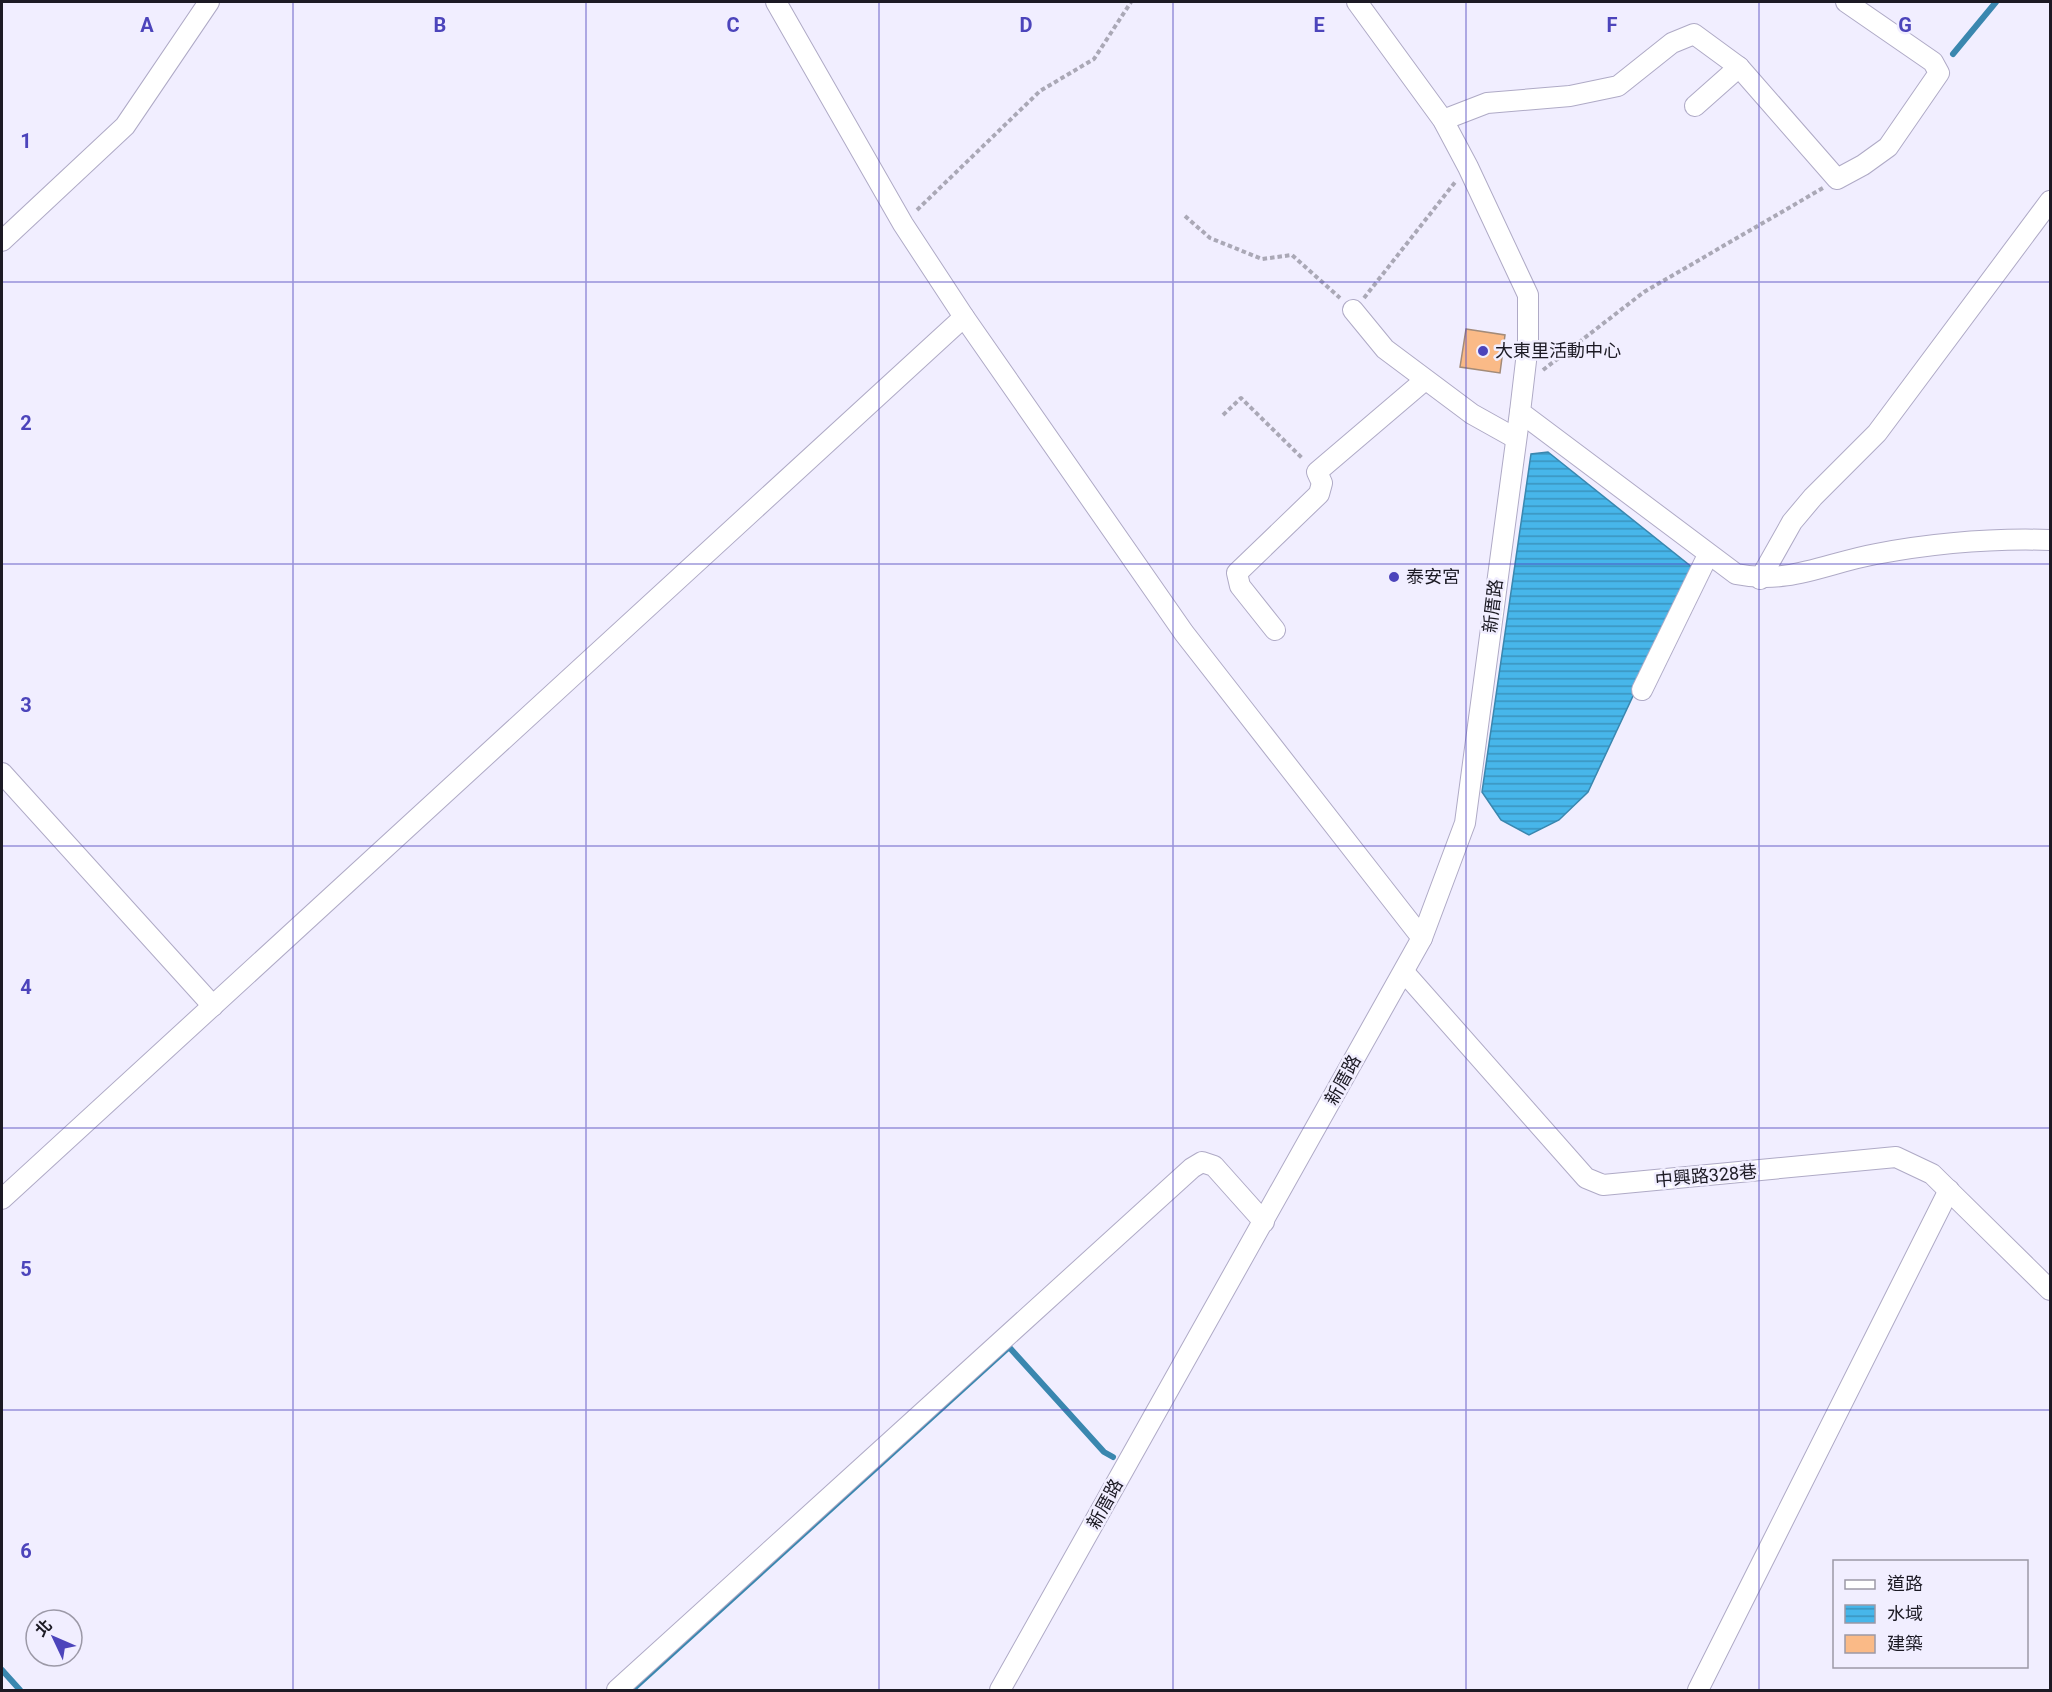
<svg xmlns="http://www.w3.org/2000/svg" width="2052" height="1692" viewBox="0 0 2052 1692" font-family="Roboto,'Noto Sans TC',sans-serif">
<defs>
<pattern id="water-rules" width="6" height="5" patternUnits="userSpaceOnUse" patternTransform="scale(1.5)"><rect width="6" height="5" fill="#47b6ea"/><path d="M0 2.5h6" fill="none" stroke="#3a93bd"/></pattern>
</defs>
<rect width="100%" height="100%" fill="#f1eeff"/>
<polygon fill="url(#water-rules)" stroke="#3a87af" stroke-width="1.5" points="1548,452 1693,568 1588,792 1559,820 1529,835 1501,820 1482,792 1531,454"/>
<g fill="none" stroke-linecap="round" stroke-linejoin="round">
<g stroke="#3a87af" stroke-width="6">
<polyline points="1953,54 1996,2"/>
<polyline points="2,1670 20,1690"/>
<polyline points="632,1690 1009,1347 1104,1452 1113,1457"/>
</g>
</g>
<polygon fill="#faba87" stroke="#a38b79" stroke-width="1.5" points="1466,329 1505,335 1500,373 1460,367"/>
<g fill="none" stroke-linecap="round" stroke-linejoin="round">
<defs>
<g id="minor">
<polyline points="776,2 903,224 964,317 1184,633 1422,938"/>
<path d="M1357,2L1443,120L1468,167L1528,295V344L1520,412L1736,574C1789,585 1826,563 1876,554C1935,543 1991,538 2050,540"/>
<polyline points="1695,106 1739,67"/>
<polyline points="1443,120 1487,103 1570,96 1618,86 1672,43 1694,34 1739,67 1837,179 1863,165 1888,147 1939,73 1933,62 1846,2"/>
<polyline points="2,241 125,126 209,2"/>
<polyline points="1353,310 1385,349 1472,414 1515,438"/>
<polyline points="1760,579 1792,522 1813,497 1877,433 2050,201"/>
<polyline points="1275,630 1240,586 1237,573 1319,494 1322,483 1317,472 1425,380"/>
<polyline points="1642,690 1708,555"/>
<polyline points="2,773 213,1006"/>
<polyline points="1404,972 1586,1178 1603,1185 1896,1157 1932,1174 2050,1290"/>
<polyline points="2,1199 964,317"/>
<polyline points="617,1690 1192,1168 1202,1162 1214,1166 1264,1222"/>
<polyline points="1000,1690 1422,938 1465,823 1520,412"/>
<polyline points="1698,1690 1949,1190"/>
</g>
</defs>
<use href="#minor" stroke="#afaac6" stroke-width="22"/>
<g stroke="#aaa8b6" stroke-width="4" stroke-dasharray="4.5 3" stroke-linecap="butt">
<polyline points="917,210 1040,91 1094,59 1131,2"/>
<polyline points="1185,216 1210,238 1262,259 1292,255 1340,298"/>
<polyline points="1364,298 1456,181"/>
<polyline points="1543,370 1644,292 1823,188"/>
<polyline points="1223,415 1241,398 1303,459"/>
</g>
<use href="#minor" stroke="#fff" stroke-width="20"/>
</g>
<path fill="none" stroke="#4c44bb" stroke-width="1.5" stroke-opacity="0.55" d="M293,2V1690M586,2V1690M879,2V1690M1173,2V1690M1466,2V1690M1759,2V1690M2,282H2050M2,564H2050M2,846H2050M2,1128H2050M2,1410H2050"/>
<g fill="#4c44bb" stroke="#f1eeff" stroke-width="2">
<circle cx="1483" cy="351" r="6"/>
<circle cx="1394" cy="577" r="6"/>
</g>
<g text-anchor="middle" stroke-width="5" stroke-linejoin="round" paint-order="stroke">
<g font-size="18" fill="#1c1a24" stroke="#f1eeff" text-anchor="start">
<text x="1495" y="357">大東里活動中心</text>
<text x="1406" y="583">泰安宮</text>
</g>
<g font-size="18" fill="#1c1a24" stroke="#f1eeff">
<text transform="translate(1493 606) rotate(-83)" y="6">新厝路</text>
<text transform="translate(1343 1080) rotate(-61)" y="6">新厝路</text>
<text transform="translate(1706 1176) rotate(-5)" y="6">中興路328巷</text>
<text transform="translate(1105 1504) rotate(-61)" y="6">新厝路</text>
</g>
</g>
<g font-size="20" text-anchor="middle" font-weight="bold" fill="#4c44bb" stroke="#f1eeff" stroke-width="5" stroke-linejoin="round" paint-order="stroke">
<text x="147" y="32">A</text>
<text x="440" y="32">B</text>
<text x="733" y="32">C</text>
<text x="1026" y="32">D</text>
<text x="1319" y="32">E</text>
<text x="1612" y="32">F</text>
<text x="1905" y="32">G</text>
<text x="26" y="148">1</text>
<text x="26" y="430">2</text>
<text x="26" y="712">3</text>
<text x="26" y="994">4</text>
<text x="26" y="1276">5</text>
<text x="26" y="1558">6</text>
</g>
<rect width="2052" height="1692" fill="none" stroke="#1c1a24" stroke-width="6"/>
<rect x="1833" y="1560" width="195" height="108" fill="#f1eeff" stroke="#9c99a7" stroke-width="1.5"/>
<rect x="1845" y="1580" width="30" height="9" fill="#ffffff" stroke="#9c99a7" stroke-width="1.5"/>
<text x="1887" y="1590" font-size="18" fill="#1c1a24">道路</text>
<rect x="1845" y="1605" width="30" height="18" fill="url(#water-rules)" stroke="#9c99a7" stroke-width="1.5"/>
<text x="1887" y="1620" font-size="18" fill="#1c1a24">水域</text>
<rect x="1845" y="1635" width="30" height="18" fill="#faba87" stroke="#9c99a7" stroke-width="1.5"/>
<text x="1887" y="1650" font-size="18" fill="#1c1a24">建築</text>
<g transform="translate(54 1638) rotate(314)"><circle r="28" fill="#f1eeff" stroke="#9c99a7" stroke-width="1.5"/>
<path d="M0-4.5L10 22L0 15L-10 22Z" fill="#4c44bb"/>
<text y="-9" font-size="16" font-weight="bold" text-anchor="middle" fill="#1c1a24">北</text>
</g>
</svg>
